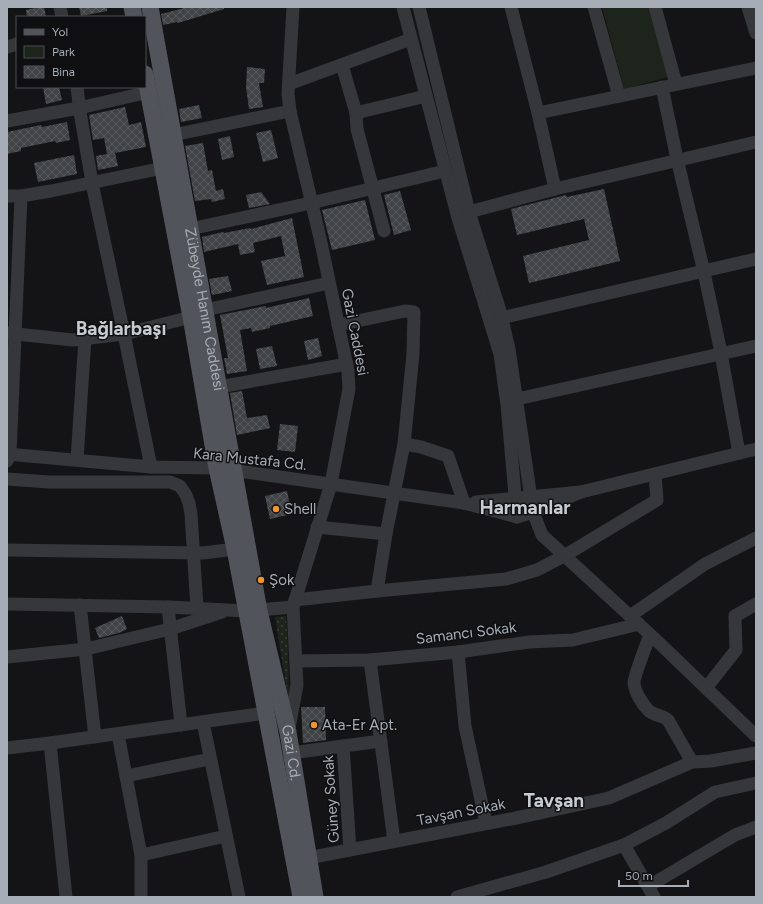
<svg xmlns="http://www.w3.org/2000/svg" width="763" height="904" viewBox="0 0 763 904" font-family="Figtree,sans-serif">
<defs>
<pattern id="grass-dots" width="8" height="8" patternUnits="userSpaceOnUse"><rect width="8" height="8" fill="#1c241c"/><path d="M2 2h.1M6 6h.1" fill="none" stroke="#3a413b" stroke-width="1.8" stroke-linecap="round"/></pattern>
<pattern id="building-cross-hatch" width="8" height="8" patternUnits="userSpaceOnUse"><rect width="8" height="8" fill="#404346"/><path d="M0 0l8 8M0 8l8-8" fill="none" stroke="#595b5e"/></pattern>
</defs>
<rect width="100%" height="100%" fill="#141416"/>
<polygon fill="url(#grass-dots)" points="286,616 288,648 289,703 275,617"/>
<polygon fill="#1c241c" points="602,7 648,7 668,77 624,89"/>
<g fill="url(#building-cross-hatch)">
<polygon points="39,7 44,7 46,17 27,17 26,10"/>
<polygon points="79,7 107,7 107,11 81,16"/>
<polygon points="188,7 224,7 224,9 178,23 177,22 163,25 161,14"/>
<polygon points="247,67 265,69 264,83 259,83 263,107 249,109 246,87"/>
<polygon points="43,87 59,87 62,100 46,104"/>
<polygon points="199,105 202,118 181,122 179,109"/>
<polygon points="125,107 129,125 141,122 146,147 115,153 118,166 98,170 96,156 107,154 104,138 93,140 89,115"/>
<polygon points="67,122 70,140 56,143 55,141 21,148 21,151 7,154 7,132 41,125 42,127"/>
<polygon points="271,130 278,158 263,162 256,133"/>
<polygon points="230,136 234,157 222,160 218,139"/>
<polygon points="203,143 208,171 212,170 216,191 223,189 225,199 212,202 211,199 195,201 185,146"/>
<polygon points="74,155 77,174 38,182 34,163"/>
<polygon points="604,189 620,261 529,283 523,256 589,240 584,219 517,235 511,209 566,195 567,197"/>
<polygon points="400,191 411,230 394,235 384,195"/>
<polygon points="261,192 270,204 249,208 246,195"/>
<polygon points="365,200 375,240 332,250 322,210"/>
<polygon points="292,218 304,277 267,285 261,261 285,256 281,236 253,243 255,252 240,255 238,244 204,252 202,237 223,232 224,233 250,228 251,229"/>
<polygon points="228,276 232,291 212,295 209,279"/>
<polygon points="309,298 313,316 270,326 270,328 252,332 251,328 240,330 247,371 227,374 224,358 228,358 220,315 266,306 266,308"/>
<polygon points="318,338 322,356 308,360 304,341"/>
<polygon points="272,346 277,366 260,369 256,349"/>
<polygon points="242,391 247,418 267,415 270,428 237,435 230,393"/>
<polygon points="280,424 298,426 295,452 277,450"/>
<polygon points="287,491 292,514 270,519 265,496"/>
<polygon points="122,616 127,629 119,633 99,638 95,628"/>
<polygon points="301,707 325,707 326,740 303,743"/>
</g>
<g fill="none" stroke-linecap="round" stroke-linejoin="round">
<g stroke="#35373b" stroke-width="13">
<polyline points="60,7 62,17"/>
<polyline points="403,7 458,218 500,354 507,405 517,517"/>
<polyline points="419,7 469,212 500,311 509,349 533,512 542,535 656,640 756,736"/>
<polyline points="511,7 538,113 555,189"/>
<polyline points="594,7 619,96"/>
<polyline points="655,7 676,84"/>
<polyline points="748,7 756,33"/>
<polyline points="7,47 17,44"/>
<polyline points="342,65 356,113 357,129 384,231"/>
<polyline points="289,84 411,39"/>
<polyline points="77,87 80,112 93,188 124,334 151,467"/>
<polyline points="662,87 677,159 704,272 720,348 739,453"/>
<polyline points="356,113 426,96"/>
<polyline points="538,113 756,68"/>
<polyline points="7,121 79,108 149,92"/>
<polyline points="173,135 290,111"/>
<polyline points="7,196 21,196 51,191 163,168"/>
<polyline points="469,212 555,189 756,142"/>
<polyline points="190,229 311,203 445,171"/>
<polyline points="205,310 329,283"/>
<polyline points="501,318 756,259"/>
<polyline points="338,325 405,311 414,312 413,354 404,444 386,534 377,591"/>
<polyline points="7,333 73,340 124,334 191,317"/>
<polyline points="219,387 347,364"/>
<polyline points="517,399 756,346"/>
<polyline points="404,444 421,447 448,456 464,503"/>
<polyline points="7,454 151,467 217,468 464,503 517,517 533,512 581,492"/>
<polyline points="77,460 85,338"/>
<polyline points="7,461 10,454 21,196"/>
<polyline points="7,479 49,482 170,482 180,486 186,495 189,503 191,514 197,608"/>
<polyline points="476,502 581,492 756,449"/>
<polyline points="317,527 386,534"/>
<polyline points="7,550 203,553 235,549"/>
<polyline points="295,600 377,591 506,579 537,570 564,556 657,500 655,474"/>
<polyline points="7,604 168,607 247,611 293,607"/>
<polyline points="80,605 95,737"/>
<polyline points="168,607 181,725"/>
<polyline points="630,616 705,564 756,538"/>
<path d="M650,635C647,643 634,676 634,683C635,692 642,704 649,711C655,716 663,715 668,720L692,762"/>
<polyline points="458,652 465,726 486,823"/>
<polyline points="7,657 86,649 170,629 222,612"/>
<polyline points="370,660 394,841"/>
<polyline points="296,661 370,660 458,652 529,642 573,640 639,624"/>
<polyline points="706,688 736,650 735,616 756,604"/>
<polyline points="203,722 239,897"/>
<polyline points="289,728 297,685 293,607 331,484 349,389 348,371 320,238 290,111 288,94 293,7"/>
<polyline points="118,734 141,855 141,897"/>
<polyline points="50,743 66,897"/>
<polyline points="343,746 350,850"/>
<polyline points="7,748 50,743 266,713"/>
<polyline points="291,753 381,741"/>
<polyline points="126,776 210,759"/>
<polyline points="624,845 654,897"/>
<polyline points="141,855 226,836"/>
<polyline points="308,858 516,818 609,798 692,762 711,761 756,753"/>
<polyline points="649,886 735,835 756,827"/>
<polyline points="457,897 546,872 624,845 666,823 715,792 756,783"/>
</g>
<g stroke="#51545a" stroke-width="17">
<polyline points="132,7 134,17"/>
<path id="s1" d="M150,7L259,611L288,732L315,897"/>
<polyline points="145,74 191,317 217,468 235,549 301,897"/>
</g>
</g>
<g fill="#f09532" stroke="#0f0f11" stroke-width="1.5">
<circle cx="276" cy="509" r="4"/>
<circle cx="261" cy="580" r="4"/>
<circle cx="314" cy="725" r="4"/>
</g>
<g text-anchor="middle" stroke-width="3" stroke-linejoin="round" paint-order="stroke">
<g font-size="15" fill="#a6adb6" stroke="#0f0f11">
<text dy="5" stroke="none"><textPath href="#s1" startOffset="307">Zübeyde Hanım Caddesi</textPath></text>
<text transform="translate(355 332) rotate(79)" y="5">Gazi Caddesi</text>
<text transform="translate(250 459) rotate(6)" y="5">Kara Mustafa Cd.</text>
<text transform="translate(466 633) rotate(-7)" y="5">Samancı Sokak</text>
<text dy="5" stroke="none"><textPath href="#s1" startOffset="759">Gazi Cd.</textPath></text>
<text transform="translate(331 799) rotate(-94)" y="5">Güney Sokak</text>
<text transform="translate(461 812) rotate(-11)" y="5">Tavşan Sokak</text>
</g>
<g font-size="15" fill="#a6adb6" stroke="#0f0f11" text-anchor="start">
<text x="284" y="514">Shell</text>
<text x="269" y="585">Şok</text>
<text x="322" y="730">Ata-Er Apt.</text>
</g>
<g font-size="19" font-weight="bold" fill="#c7ccd2" stroke="#0f0f11">
<text x="121" y="335">Bağlarbaşı</text>
<text x="525" y="514">Harmanlar</text>
<text x="554" y="807">Tavşan</text>
</g>
</g>
<rect width="763" height="904" fill="none" stroke="#a6adb6" stroke-width="16"/>
<rect x="16" y="16" width="130" height="72" fill="#0f0f11" stroke="#4b4e53"/>
<rect x="24" y="29" width="20" height="6" fill="#51545a" stroke="#4b4e53"/>
<text x="52" y="36" font-size="12" fill="#a6adb6">Yol</text>
<rect x="24" y="46" width="20" height="12" fill="#1c241c" stroke="#4b4e53"/>
<text x="52" y="56" font-size="12" fill="#a6adb6">Park</text>
<rect x="24" y="66" width="20" height="12" fill="url(#building-cross-hatch)" stroke="#4b4e53"/>
<text x="52" y="76" font-size="12" fill="#a6adb6">Bina</text>
<path d="M619 880v6h69v-6" fill="none" stroke="#a6adb6" stroke-width="2"/>
<text x="625" y="880" font-size="12" fill="#a6adb6" stroke="#0f0f11" stroke-width="3" paint-order="stroke">50 m</text>
</svg>
